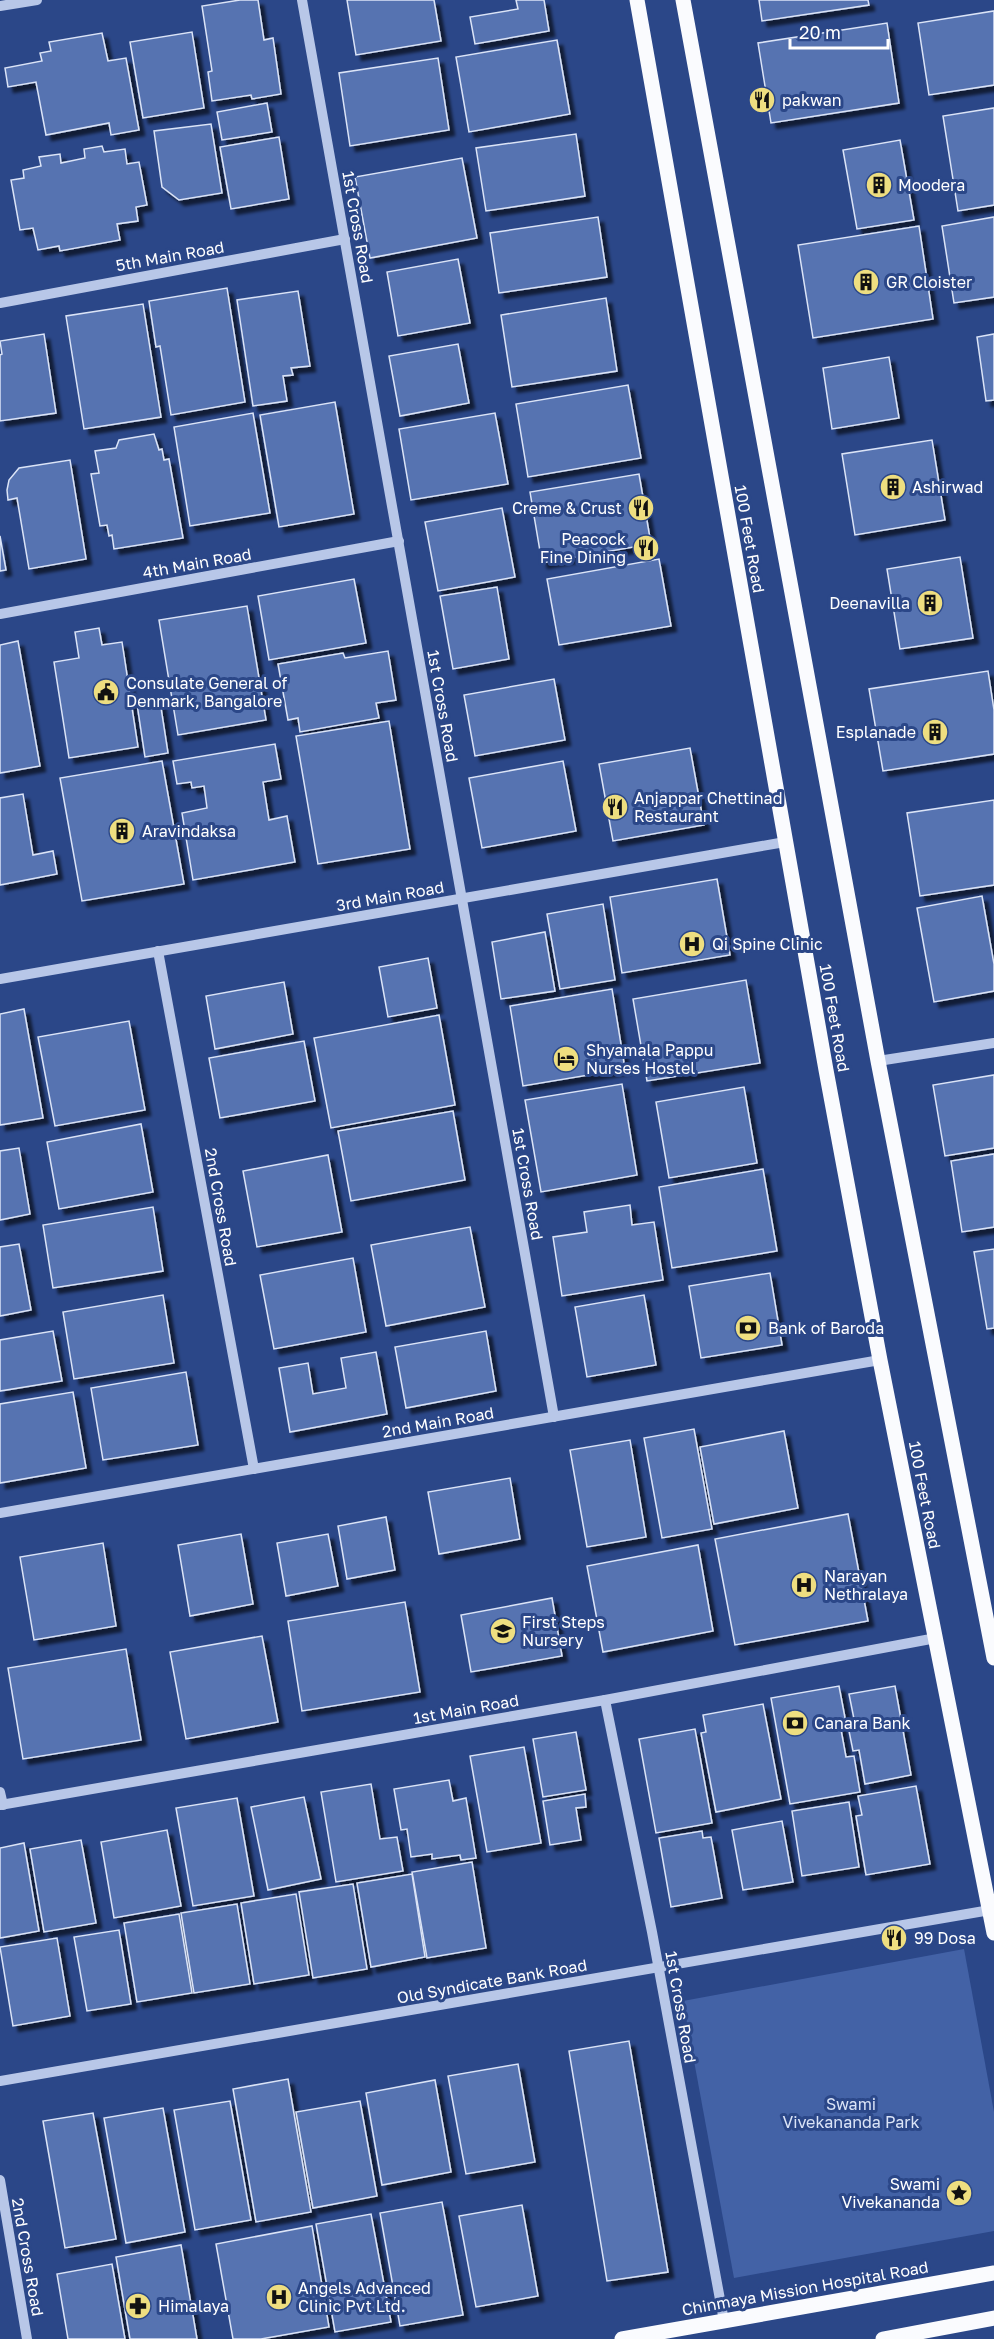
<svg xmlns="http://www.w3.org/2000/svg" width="994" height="2339" viewBox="0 0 994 2339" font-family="'Golos Text',sans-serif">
<defs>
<filter id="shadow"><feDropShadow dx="5.5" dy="5.5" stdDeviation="1.5" flood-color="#0009"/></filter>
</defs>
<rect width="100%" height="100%" fill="#2b4788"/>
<polygon fill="#4362a6" points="964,1949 994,2112 994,2231 734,2278 683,2001"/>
<g fill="#5773b1" stroke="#dbe4f7" stroke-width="1.5" filter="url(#shadow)">
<polygon points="240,0 258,0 264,40 273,38 281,94 252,99 251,95 212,101 208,72 212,71 202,6"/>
<polygon points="347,0 434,0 441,41 356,55"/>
<polygon points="516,0 544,0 549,31 475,44 470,17 518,9"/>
<polygon points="759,0 868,0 869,5 762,21"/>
<polygon points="994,11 994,85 929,95 918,23"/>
<polygon points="887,23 899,103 771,123 758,43"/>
<polygon points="192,32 204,108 143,118 130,42"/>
<polygon points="102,33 108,61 126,58 139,130 111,135 109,123 46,135 36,82 8,87 5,68 42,61 40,53 51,51 49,42"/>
<polygon points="557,40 570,114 469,132 456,57"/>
<polygon points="438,58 449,130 350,146 339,73"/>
<polygon points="267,103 272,132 222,140 217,112"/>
<polygon points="994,108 994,205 958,211 943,116"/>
<polygon points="211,124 222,193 179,200 162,187 154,131"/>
<polygon points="576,134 585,196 486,211 476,148"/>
<polygon points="279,137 289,199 231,209 220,147"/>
<polygon points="900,140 914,220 857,229 843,150"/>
<polygon points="102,146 104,152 125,149 127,164 139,162 147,205 136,207 138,221 117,224 120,240 60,251 59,246 38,250 33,228 20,230 11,180 24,178 23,170 41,166 39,157 60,154 61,163 85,158 84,149"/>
<polygon points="462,158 477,238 370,258 355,177"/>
<polygon points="598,217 607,277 499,293 490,233"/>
<polygon points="994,217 994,297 954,303 942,226"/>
<polygon points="919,226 933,319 813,338 798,245"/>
<polygon points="458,259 470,323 398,336 387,272"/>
<polygon points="227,288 245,402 171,415 160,346 156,347 149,301"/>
<polygon points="298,291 310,366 291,368 293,375 283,376 287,401 253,406 237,300"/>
<polygon points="606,298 617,371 512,387 501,315"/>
<polygon points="143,304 161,417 84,429 66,316"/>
<polygon points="44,334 56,413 0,421 0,355 2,354 0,341"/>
<polygon points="994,334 994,400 986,401 977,337"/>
<polygon points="458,344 469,403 400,416 389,356"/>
<polygon points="889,357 899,418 832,429 823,368"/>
<polygon points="628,385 641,458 528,477 516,404"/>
<polygon points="335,402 354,514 279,527 260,415"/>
<polygon points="253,413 270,513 190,526 174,427"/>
<polygon points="495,413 508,484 411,500 399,429"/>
<polygon points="154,434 159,450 162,449 164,460 169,459 183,538 114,549 112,535 109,536 107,525 100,526 91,474 99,473 95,451 116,448 119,440"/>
<polygon points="932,440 945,520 855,535 842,454"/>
<polygon points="70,460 86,559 29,569 17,498 8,500 7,490 9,480 19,468"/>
<polygon points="639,474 651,544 542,563 530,492"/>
<polygon points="502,508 515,577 438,591 425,522"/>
<polygon points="0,536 6,570 0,571"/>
<polygon points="960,557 973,638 900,649 887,569"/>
<polygon points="659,559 671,626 559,645 547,579"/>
<polygon points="354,579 366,643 269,660 258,596"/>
<polygon points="497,587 509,659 453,669 440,596"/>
<polygon points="247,606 266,720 178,735 159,620"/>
<polygon points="99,628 102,645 122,642 138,747 69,758 54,662 79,658 75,632"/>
<polygon points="18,641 40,766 0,773 0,645"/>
<polygon points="388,651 396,700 376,703 379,718 300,732 298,718 288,720 278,664 343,653 345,658"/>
<polygon points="988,671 994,710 994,754 883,771 869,689"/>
<polygon points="554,679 565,740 475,756 464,695"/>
<polygon points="160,701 168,753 145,757 137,704"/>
<polygon points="389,721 410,849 318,864 296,736"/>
<polygon points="275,744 281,779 263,782 269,820 287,816 295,862 193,880 182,813 207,808 204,786 192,788 191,782 177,784 173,761"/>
<polygon points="690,748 704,825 613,841 599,764"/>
<polygon points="162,761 184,884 82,901 60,778"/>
<polygon points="563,761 576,831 482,848 469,778"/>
<polygon points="23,794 33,855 53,851 57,874 0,885 0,798"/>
<polygon points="994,800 994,885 920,896 907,813"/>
<polygon points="717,879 730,955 622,973 610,897"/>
<polygon points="982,896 994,964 994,991 934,1002 917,908"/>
<polygon points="603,904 615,980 560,989 547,914"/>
<polygon points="545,932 555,991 501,999 492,942"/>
<polygon points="428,958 437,1008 388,1017 379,967"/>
<polygon points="746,980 760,1063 647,1081 633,999"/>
<polygon points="284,982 293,1034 215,1049 206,996"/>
<polygon points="612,989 625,1069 523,1086 510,1006"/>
<polygon points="24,1009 43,1118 0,1125 0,1014"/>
<polygon points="439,1015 455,1105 331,1128 314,1038"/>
<polygon points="129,1021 145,1110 55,1126 38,1037"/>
<polygon points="304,1041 315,1101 220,1118 209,1058"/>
<polygon points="994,1075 994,1148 945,1156 933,1085"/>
<polygon points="622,1084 637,1175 541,1192 525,1100"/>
<polygon points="744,1087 757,1163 669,1178 656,1102"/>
<polygon points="453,1111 465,1180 351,1201 338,1131"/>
<polygon points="141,1124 153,1192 59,1209 47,1142"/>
<polygon points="19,1148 30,1214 0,1220 0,1151"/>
<polygon points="994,1154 994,1227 962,1232 951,1161"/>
<polygon points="328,1155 342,1232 257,1247 243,1171"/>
<polygon points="763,1169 777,1251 672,1268 659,1187"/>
<polygon points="630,1205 632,1225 654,1222 663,1280 562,1296 553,1237 587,1232 584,1212"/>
<polygon points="153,1207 163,1271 53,1288 43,1225"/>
<polygon points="470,1227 485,1307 386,1326 371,1245"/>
<polygon points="19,1244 31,1310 0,1316 0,1247"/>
<polygon points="994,1249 994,1328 987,1329 974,1252"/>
<polygon points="353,1258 366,1332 274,1349 260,1275"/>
<polygon points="770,1273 782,1345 701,1358 689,1286"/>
<polygon points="163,1295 174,1363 74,1379 63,1312"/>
<polygon points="644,1295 656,1365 587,1377 575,1307"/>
<polygon points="53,1331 62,1381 0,1391 0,1340"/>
<polygon points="486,1331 496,1391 406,1408 395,1347"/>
<polygon points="376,1352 387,1414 290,1432 279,1368 308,1363 313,1394 346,1388 341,1358"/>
<polygon points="186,1372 198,1445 103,1460 91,1388"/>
<polygon points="73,1392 86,1468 0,1483 0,1404"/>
<polygon points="694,1429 712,1529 662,1538 644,1438"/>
<polygon points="784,1431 798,1508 714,1524 700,1447"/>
<polygon points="630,1440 646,1537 587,1547 570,1450"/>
<polygon points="510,1478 520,1539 439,1554 428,1492"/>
<polygon points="848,1514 868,1621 735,1645 715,1539"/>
<polygon points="386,1517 395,1570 347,1579 338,1526"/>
<polygon points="241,1534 253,1604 190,1616 178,1545"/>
<polygon points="328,1534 338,1586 286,1596 277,1543"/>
<polygon points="103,1543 116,1626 34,1640 20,1557"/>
<polygon points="698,1545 713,1631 603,1652 587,1566"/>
<polygon points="552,1598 562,1656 471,1672 461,1615"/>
<polygon points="405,1602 420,1692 302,1711 288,1621"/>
<polygon points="262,1636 278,1722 186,1739 170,1652"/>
<polygon points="126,1649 141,1740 23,1759 8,1668"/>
<polygon points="839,1686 846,1723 840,1724 846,1757 854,1756 860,1792 790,1804 771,1698"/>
<polygon points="895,1686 911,1775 865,1784 859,1750 853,1751 848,1726 855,1724 849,1694"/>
<polygon points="763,1704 781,1799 716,1812 701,1733 706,1732 703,1715"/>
<polygon points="695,1729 712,1823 656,1833 639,1739"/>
<polygon points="576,1732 586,1790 543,1797 533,1739"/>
<polygon points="524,1747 541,1843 487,1852 470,1756"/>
<polygon points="449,1780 453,1801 466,1798 476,1858 461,1860 460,1855 432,1859 432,1854 411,1857 407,1829 401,1830 394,1789"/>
<polygon points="371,1784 380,1839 397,1837 403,1871 336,1882 321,1792"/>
<polygon points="916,1786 930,1864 866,1875 856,1816 862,1815 858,1796"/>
<polygon points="585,1794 586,1807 576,1808 581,1840 550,1845 543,1801"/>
<polygon points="304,1797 321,1879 268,1890 251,1807"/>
<polygon points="237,1798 254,1896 193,1906 176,1808"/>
<polygon points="849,1802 859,1867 802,1876 792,1811"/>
<polygon points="782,1821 793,1882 743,1890 732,1830"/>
<polygon points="167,1830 181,1906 114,1918 101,1842"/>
<polygon points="702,1831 703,1838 711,1837 722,1898 671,1907 659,1838"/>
<polygon points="81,1840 96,1923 44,1932 30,1849"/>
<polygon points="24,1843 39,1931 0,1938 0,1848"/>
<polygon points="472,1862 486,1948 427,1958 412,1872"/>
<polygon points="412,1874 425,1957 371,1967 357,1883"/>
<polygon points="353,1884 367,1969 313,1978 299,1892"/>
<polygon points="296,1894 309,1975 254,1984 241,1903"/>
<polygon points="237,1904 250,1984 194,1993 181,1913"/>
<polygon points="179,1914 192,1993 137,2002 124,1923"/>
<polygon points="119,1930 131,2004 87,2011 74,1937"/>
<polygon points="57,1938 70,2016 13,2026 0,1947"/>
<polygon points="629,2041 668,2272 607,2281 569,2051"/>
<polygon points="518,2064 535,2162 466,2174 448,2076"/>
<polygon points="288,2079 311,2212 256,2222 233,2089"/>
<polygon points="435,2080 451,2172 382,2185 366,2093"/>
<polygon points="230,2101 251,2220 195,2230 174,2110"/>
<polygon points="360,2101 377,2196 313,2208 296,2112"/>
<polygon points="163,2108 185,2232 126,2243 104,2118"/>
<polygon points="93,2113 116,2239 65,2248 43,2121"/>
<polygon points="442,2202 463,2315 400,2326 380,2213"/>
<polygon points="522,2205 538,2296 476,2307 459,2216"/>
<polygon points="371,2214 391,2322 335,2332 316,2224"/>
<polygon points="312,2226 329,2327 261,2339 233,2339 216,2244"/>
<polygon points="181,2245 197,2339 130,2339 116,2257"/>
<polygon points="112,2264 125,2339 68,2339 57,2274"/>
</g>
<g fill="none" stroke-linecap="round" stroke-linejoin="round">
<g stroke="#b8c7e8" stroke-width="10">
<polyline points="302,0 554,1417"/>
<polyline points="0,6 37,0"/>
<polyline points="0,303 345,239"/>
<polyline points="0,614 399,541"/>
<polyline points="158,951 254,1469"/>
<polyline points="0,979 785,842"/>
<polyline points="878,1061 994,1043"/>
<polyline points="0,1513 880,1360"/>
<polyline points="605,1700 652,1932 724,2321"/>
<polyline points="0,1792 3,1805"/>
<polyline points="0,1805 605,1700 936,1638"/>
<polyline points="0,2081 990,1910"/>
<polyline points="0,2180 27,2339"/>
</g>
<g stroke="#fafbfe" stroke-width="15">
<polyline points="637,0 826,1070 880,1360 994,1933"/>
<polyline points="683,0 878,1061 994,1658"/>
<polyline points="622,2339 994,2273"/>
<polyline points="883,2339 994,2318"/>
</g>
</g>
<defs>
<symbol id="restaurant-disc" viewBox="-11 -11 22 22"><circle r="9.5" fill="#eede80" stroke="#2b4788"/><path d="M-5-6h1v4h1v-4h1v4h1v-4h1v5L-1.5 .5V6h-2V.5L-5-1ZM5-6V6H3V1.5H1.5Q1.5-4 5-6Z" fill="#111"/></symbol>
<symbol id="building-disc" viewBox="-11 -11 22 22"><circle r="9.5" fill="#eede80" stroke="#2b4788"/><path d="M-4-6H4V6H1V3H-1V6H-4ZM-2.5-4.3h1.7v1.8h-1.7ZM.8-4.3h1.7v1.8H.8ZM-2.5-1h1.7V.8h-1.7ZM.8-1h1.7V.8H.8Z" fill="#111"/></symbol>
<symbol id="civic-disc" viewBox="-11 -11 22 22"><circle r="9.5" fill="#eede80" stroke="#2b4788"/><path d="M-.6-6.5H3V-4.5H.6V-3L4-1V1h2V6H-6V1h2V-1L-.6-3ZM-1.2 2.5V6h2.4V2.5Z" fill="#111"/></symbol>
<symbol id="hospital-disc" viewBox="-11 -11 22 22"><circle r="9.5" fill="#eede80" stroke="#2b4788"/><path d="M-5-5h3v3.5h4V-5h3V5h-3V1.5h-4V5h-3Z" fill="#111"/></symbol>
<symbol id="hotel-disc" viewBox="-11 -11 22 22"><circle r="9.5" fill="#eede80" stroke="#2b4788"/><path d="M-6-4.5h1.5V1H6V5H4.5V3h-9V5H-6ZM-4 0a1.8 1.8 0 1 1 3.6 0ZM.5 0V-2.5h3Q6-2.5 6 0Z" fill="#111"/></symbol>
<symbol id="bank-disc" viewBox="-11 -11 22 22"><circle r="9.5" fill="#eede80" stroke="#2b4788"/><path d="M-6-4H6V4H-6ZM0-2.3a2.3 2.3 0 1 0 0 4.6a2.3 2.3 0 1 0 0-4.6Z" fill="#111"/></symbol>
<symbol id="school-disc" viewBox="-11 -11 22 22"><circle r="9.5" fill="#eede80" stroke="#2b4788"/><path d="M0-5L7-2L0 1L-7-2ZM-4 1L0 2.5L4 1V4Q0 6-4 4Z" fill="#111"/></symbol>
<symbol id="sight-disc" viewBox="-11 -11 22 22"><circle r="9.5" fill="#eede80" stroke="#2b4788"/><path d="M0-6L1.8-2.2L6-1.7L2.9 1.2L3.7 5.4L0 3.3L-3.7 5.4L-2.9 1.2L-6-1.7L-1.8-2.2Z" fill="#111"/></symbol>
<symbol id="pharmacy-disc" viewBox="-11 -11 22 22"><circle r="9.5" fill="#eede80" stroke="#2b4788"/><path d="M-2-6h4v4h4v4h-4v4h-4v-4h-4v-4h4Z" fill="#111"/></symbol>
</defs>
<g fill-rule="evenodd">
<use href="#restaurant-disc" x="747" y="85" width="30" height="30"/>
<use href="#building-disc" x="864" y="170" width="30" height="30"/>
<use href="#building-disc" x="851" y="267" width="30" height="30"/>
<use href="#building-disc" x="878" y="472" width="30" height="30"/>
<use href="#restaurant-disc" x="626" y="493" width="30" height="30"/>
<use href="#restaurant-disc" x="631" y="533" width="30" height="30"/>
<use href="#building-disc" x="915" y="588" width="30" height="30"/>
<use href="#civic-disc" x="91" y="677" width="30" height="30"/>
<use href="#building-disc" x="920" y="717" width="30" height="30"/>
<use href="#restaurant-disc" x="600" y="792" width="30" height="30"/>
<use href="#building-disc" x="107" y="816" width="30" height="30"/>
<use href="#hospital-disc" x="677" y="929" width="30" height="30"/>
<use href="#hotel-disc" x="551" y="1044" width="30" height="30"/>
<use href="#bank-disc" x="733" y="1313" width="30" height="30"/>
<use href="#hospital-disc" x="789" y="1570" width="30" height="30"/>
<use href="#school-disc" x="488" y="1616" width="30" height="30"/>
<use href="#bank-disc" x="780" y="1708" width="30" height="30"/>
<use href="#restaurant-disc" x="879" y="1923" width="30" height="30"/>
<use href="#sight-disc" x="944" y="2178" width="30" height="30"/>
<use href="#hospital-disc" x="264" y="2282" width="30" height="30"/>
<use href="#pharmacy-disc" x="123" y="2291" width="30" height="30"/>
</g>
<g text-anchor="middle" stroke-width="6" stroke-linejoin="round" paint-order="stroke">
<g font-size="16" fill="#fff" stroke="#2b4788" text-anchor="start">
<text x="782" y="106">pakwan</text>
<text x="898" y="191">Moodera</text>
<text x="886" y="288">GR Cloister</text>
<text x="912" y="493">Ashirwad</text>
<text x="622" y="514" text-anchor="end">Creme &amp; Crust</text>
<text x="626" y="545" text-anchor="end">Peacock<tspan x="626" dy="18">Fine Dining</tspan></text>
<text x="910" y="609" text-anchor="end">Deenavilla</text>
<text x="126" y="689">Consulate General of<tspan x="126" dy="18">Denmark, Bangalore</tspan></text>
<text x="916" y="738" text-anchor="end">Esplanade</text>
<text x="634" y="804">Anjappar Chettinad<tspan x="634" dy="18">Restaurant</tspan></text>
<text x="142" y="837">Aravindaksa</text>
<text x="712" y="950">Qi Spine Clinic</text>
<text x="586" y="1056">Shyamala Pappu<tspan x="586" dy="18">Nurses Hostel</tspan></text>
<text x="768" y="1334">Bank of Baroda</text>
<text x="824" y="1582">Narayan<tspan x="824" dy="18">Nethralaya</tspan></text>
<text x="522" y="1628">First Steps<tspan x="522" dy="18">Nursery</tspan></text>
<text x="814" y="1729">Canara Bank</text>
<text x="914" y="1944">99 Dosa</text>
<text x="940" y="2190" text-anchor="end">Swami<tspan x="940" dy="18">Vivekananda</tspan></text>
<text x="298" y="2294">Angels Advanced<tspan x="298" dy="18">Clinic Pvt Ltd.</tspan></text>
<text x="158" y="2312">Himalaya</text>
</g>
<g font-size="16" fill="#fff" stroke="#2b4788">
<text transform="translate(358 227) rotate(80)" y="6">1st Cross Road</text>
<text transform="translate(170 256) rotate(-10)" y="6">5th Main Road</text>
<text transform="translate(750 539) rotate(80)" y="6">100 Feet Road</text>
<text transform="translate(197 563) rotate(-10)" y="6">4th Main Road</text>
<text transform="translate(443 706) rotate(80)" y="6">1st Cross Road</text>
<text transform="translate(390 896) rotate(-10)" y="6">3rd Main Road</text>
<text transform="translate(835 1018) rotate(80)" y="6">100 Feet Road</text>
<text transform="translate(528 1184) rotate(80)" y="6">1st Cross Road</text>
<text transform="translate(221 1207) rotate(80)" y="6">2nd Cross Road</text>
<text transform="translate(438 1422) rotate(-10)" y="6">2nd Main Road</text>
<text transform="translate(925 1495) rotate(79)" y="6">100 Feet Road</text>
<text transform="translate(466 1709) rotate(-10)" y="6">1st Main Road</text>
<text transform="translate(492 1981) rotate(-10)" y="6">Old Syndicate Bank Road</text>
<text transform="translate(681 2007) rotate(80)" y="6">1st Cross Road</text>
<text transform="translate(28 2257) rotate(80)" y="6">2nd Cross Road</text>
<text transform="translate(805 2288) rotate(-10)" y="6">Chinmaya Mission Hospital Road</text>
</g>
<g font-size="16" fill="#dbe4f7" stroke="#2b4788">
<text x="851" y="2110">Swami<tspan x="851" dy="18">Vivekananda Park</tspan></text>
</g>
</g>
<path d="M790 39v9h98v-9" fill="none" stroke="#ffffff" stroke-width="3"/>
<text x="799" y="39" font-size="18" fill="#ffffff" stroke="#2b4788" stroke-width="4.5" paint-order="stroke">20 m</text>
</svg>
